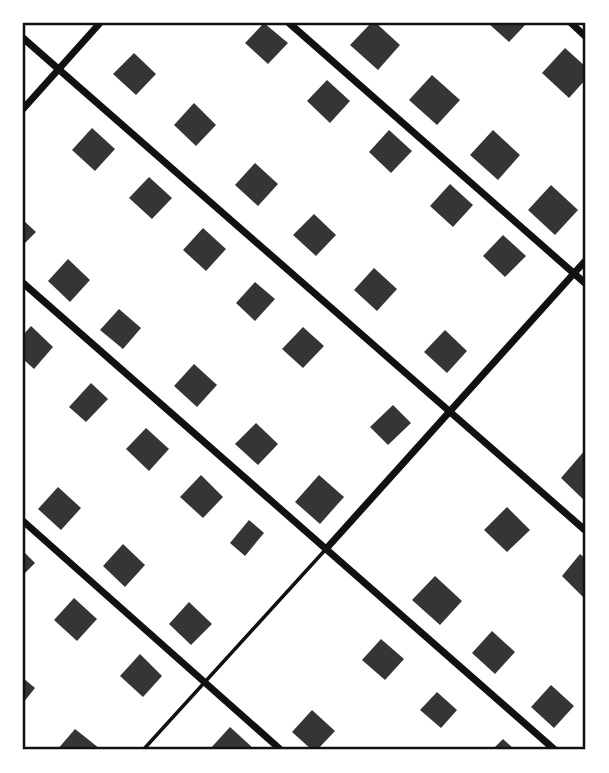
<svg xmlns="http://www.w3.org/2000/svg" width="609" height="773" viewBox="0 0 609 773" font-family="'Exo 2',sans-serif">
<rect width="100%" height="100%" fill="#fff"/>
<g fill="#353535">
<polygon points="264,23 288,43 268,64 245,43"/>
<polygon points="371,23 376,23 400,45 378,70 350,45"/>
<polygon points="488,23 527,23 509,42"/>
<polygon points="565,48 586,67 586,79 569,98 542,73"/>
<polygon points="134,53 156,74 136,95 113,74"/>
<polygon points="432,75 460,100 437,125 409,100"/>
<polygon points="327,80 350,101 330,123 307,101"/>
<polygon points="194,103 216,125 196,146 174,125"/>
<polygon points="92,128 115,149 95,171 72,150"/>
<polygon points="389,130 412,151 391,173 369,152"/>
<polygon points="493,130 520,155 498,180 470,155"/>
<polygon points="255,163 278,184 258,206 235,185"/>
<polygon points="149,177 172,198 152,219 129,198"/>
<polygon points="450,184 473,205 453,227 430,206"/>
<polygon points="551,185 578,210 555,235 528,210"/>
<polygon points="314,214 336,235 316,256 293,235"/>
<polygon points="23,220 36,232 23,245"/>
<polygon points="203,228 226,249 206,271 183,250"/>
<polygon points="503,235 526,256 505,277 483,256"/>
<polygon points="68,259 90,280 70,302 48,281"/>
<polygon points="374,268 397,289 377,311 354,290"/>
<polygon points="255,282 275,299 255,321 236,303"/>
<polygon points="119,309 141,328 123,349 100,330"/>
<polygon points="31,326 53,347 34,369 23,359 23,335"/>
<polygon points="303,327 324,346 303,368 282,349"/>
<polygon points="445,330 467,351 447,373 424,352"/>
<polygon points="194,364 217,385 197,407 174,386"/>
<polygon points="91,383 108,399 86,422 69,407"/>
<polygon points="393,405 411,423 388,445 370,427"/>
<polygon points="256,423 278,444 258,465 235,444"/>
<polygon points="146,428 169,449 149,471 126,449"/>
<polygon points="586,449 586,502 561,478"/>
<polygon points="201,475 223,497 203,518 180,497"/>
<polygon points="319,475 344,497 320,524 295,502"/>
<polygon points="58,487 81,508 61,530 38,509"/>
<polygon points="507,507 530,530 507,552 484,530"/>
<polygon points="249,520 264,533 245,556 230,543"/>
<polygon points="123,544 145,565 125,587 103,566"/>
<polygon points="23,551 35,563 23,575"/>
<polygon points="580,554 586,559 586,600 562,576"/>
<polygon points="435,576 462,601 440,625 412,600"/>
<polygon points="74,598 97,619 77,641 54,620"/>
<polygon points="189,602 212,624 191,645 169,624"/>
<polygon points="492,631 515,652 495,674 472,653"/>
<polygon points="381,639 404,659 385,680 362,660"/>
<polygon points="140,654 162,676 143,697 120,676"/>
<polygon points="23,678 35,688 23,703"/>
<polygon points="551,685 574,706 554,728 531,707"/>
<polygon points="437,692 457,710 441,728 420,710"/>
<polygon points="312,710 335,731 317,750 312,750 292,732"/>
<polygon points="230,727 253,748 251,750 210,749"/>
<polygon points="75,729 99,748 57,750"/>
<polygon points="503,739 515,750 492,750"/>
</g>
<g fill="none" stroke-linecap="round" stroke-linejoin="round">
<polyline stroke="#111" stroke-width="3.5" points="143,750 326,549"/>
<g stroke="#111" stroke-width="7">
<polyline points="289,23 586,284"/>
<polyline points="571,23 586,37"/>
<polyline points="23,38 586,531"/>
<polyline points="23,109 100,23"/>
<polyline points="23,283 555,750"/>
<polyline points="23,521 281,750"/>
<polyline points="326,549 586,260"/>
</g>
</g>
<rect width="609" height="773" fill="none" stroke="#ffffff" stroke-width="49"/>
<rect x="24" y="24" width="560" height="724" fill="none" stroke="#111" stroke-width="2.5"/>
</svg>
